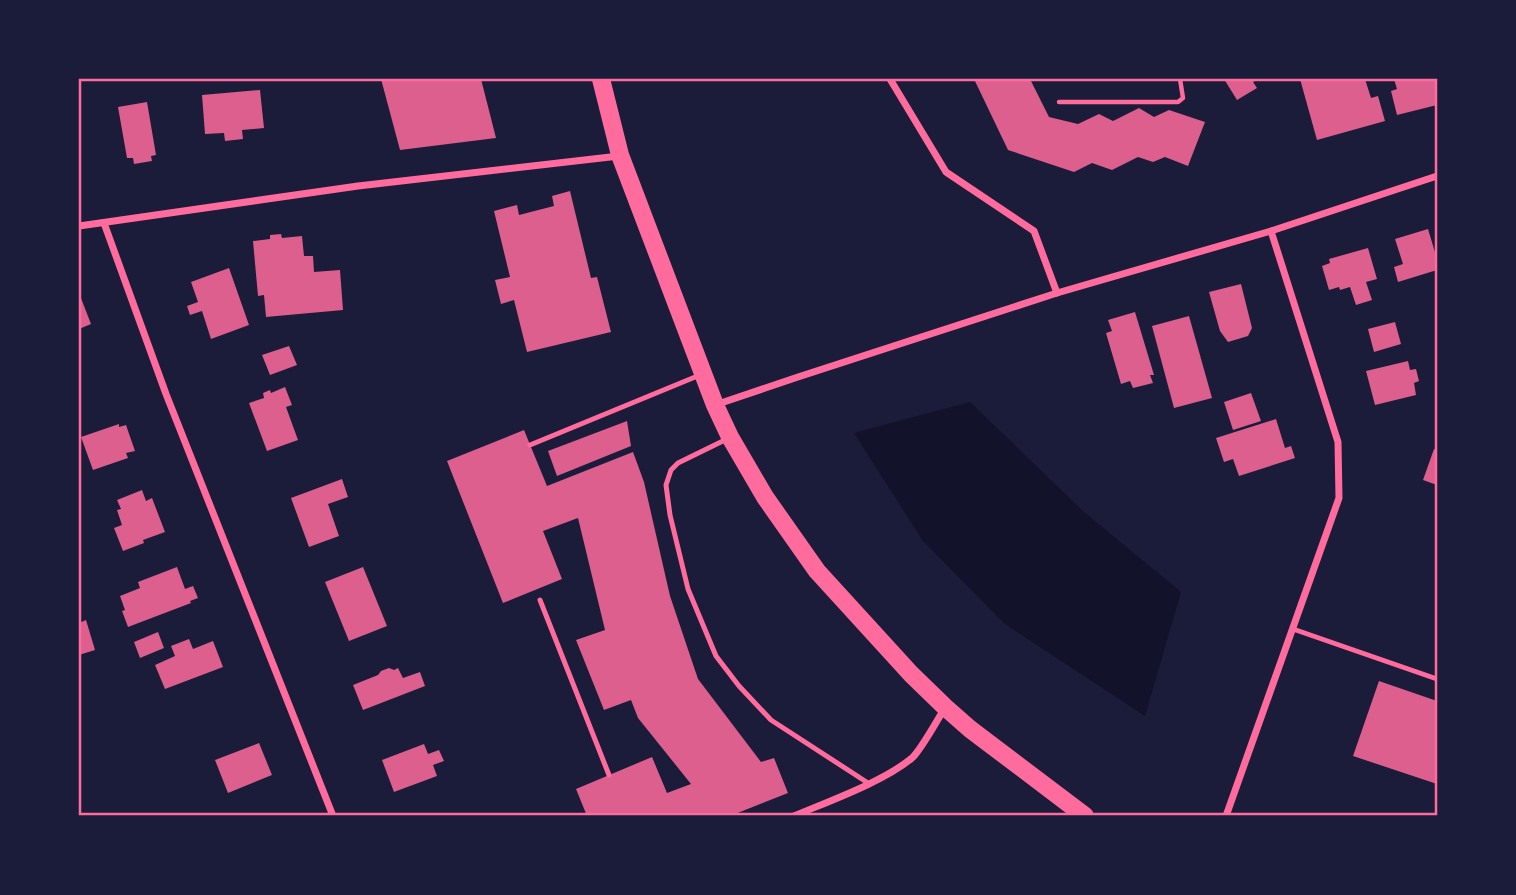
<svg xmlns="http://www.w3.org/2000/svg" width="1516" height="895" viewBox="0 0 1516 895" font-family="'IBM Plex Sans',sans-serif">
<rect width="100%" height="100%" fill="#1b1b3a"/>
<polygon fill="#12122b" points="970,402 1084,512 1181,592 1145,716 1005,624 923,541 854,433"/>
<g fill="#dd5f8e">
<polygon points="381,79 481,79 496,138 400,150"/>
<polygon points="974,79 1030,79 1049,117 1078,124 1099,114 1113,121 1139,108 1154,117 1169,110 1205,122 1188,166 1165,157 1153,162 1138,157 1112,170 1092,163 1074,172 1008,150"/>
<polygon points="1224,79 1258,79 1253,82 1257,88 1237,100"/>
<polygon points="1300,79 1365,79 1371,98 1378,96 1385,121 1317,140"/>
<polygon points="1394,79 1437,79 1437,105 1397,115 1391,91 1397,89"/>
<polygon points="260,90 264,128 242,130 243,139 225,141 224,133 205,134 202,95"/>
<polygon points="147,102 156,155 151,156 152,161 134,164 133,158 127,158 118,107"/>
<polygon points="570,191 591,278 597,277 611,332 527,352 514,300 501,304 495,280 510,277 494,211 517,205 519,215 554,206 552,196"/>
<polygon points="1428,229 1437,259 1437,270 1398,282 1394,267 1403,264 1395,239"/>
<polygon points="281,234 282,238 302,236 304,256 313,256 314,272 340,270 343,310 266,317 264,295 258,296 253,241 270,239 270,235"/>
<polygon points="1368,248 1377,279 1366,282 1372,300 1356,305 1350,287 1340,290 1339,287 1329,290 1322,266 1330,263 1329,259"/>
<polygon points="229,268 249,325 211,339 202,311 190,315 187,306 198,302 191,282"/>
<polygon points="1241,284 1252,328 1248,336 1228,342 1220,331 1209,292"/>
<polygon points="79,293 91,324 79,329"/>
<polygon points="1135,312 1154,375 1150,375 1153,383 1133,388 1130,381 1121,384 1106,333 1112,331 1108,320"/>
<polygon points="1189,316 1212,398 1174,408 1152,326"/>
<polygon points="1395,322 1401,344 1374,352 1368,329"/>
<polygon points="289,346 297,365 270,375 262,355"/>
<polygon points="1408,361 1410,370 1416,369 1419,381 1414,383 1416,395 1375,405 1366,371"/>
<polygon points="285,387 292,405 286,407 298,440 267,451 249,403 264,398 263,393 270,390 271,393"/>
<polygon points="1251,393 1261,421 1233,430 1224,402"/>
<polygon points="1276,419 1285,448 1291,446 1295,458 1239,476 1233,459 1224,462 1216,438"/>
<polygon points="627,421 631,446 557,476 548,451"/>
<polygon points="119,424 119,427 126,425 135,451 126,453 128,458 93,470 81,437"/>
<polygon points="524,430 547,486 633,452 644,482 670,596 698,679 761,762 774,758 788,793 730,816 587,816 576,789 652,757 667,793 691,784 638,718 631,700 604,710 576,640 605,630 578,518 543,531 562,579 503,603 447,461"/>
<polygon points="1434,449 1437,450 1437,485 1423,480"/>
<polygon points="342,479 348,497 328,504 339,536 309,547 291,498"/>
<polygon points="142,490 146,501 152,498 165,532 143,540 144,543 123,551 114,528 122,525 117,510 121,509 117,500"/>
<polygon points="177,567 185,589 193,586 198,598 190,601 191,603 128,627 122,611 125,610 120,596 140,588 138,582"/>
<polygon points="363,567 387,626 349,641 325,582"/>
<polygon points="86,620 95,650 79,655 79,623"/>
<polygon points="158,632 164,648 140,658 134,642"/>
<polygon points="189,639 193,649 213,641 223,667 165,689 155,665 175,656 171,646"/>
<polygon points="389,668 394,670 398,668 403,678 420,672 425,686 363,710 353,685 378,675 381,671"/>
<polygon points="1379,681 1437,701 1437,784 1353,756"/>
<polygon points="259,743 272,775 228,793 215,760"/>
<polygon points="424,744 428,754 439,750 444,761 433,765 437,776 394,792 382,760"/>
</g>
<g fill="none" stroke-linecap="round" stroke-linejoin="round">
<polyline stroke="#ff6b9d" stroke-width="4.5" points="1059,102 1178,102 1183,98 1180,79"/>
<g stroke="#ff6b9d" stroke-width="5">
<polyline points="727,439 678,463 671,470 666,485 670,515 688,589 716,656 739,686 771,720 868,783"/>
<polyline points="530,445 700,375"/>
<polyline points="540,600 609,775"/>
<polyline points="1293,629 1437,679"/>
</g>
<g stroke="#ff6b9d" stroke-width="7">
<polyline points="890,79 946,172 1034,231 1057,293"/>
<polyline points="104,223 166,394 333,816"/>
<polyline points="79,226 358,186 619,156"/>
<polyline points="715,405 798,377 1057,293 1271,231 1437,176"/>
<path d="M794,816C829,801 883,782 912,758C921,750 937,720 945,708"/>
<polyline points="1226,816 1339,498 1338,442 1271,231"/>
</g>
<polyline stroke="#ff6b9d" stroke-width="18" points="601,79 620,155 715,405 730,437 765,497 817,571 911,674 945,707 970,729 1085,816"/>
</g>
<rect width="1516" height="895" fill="none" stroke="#1b1b3a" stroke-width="161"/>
<rect x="80" y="80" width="1356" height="734" fill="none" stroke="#ff6b9d" stroke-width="2.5"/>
</svg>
